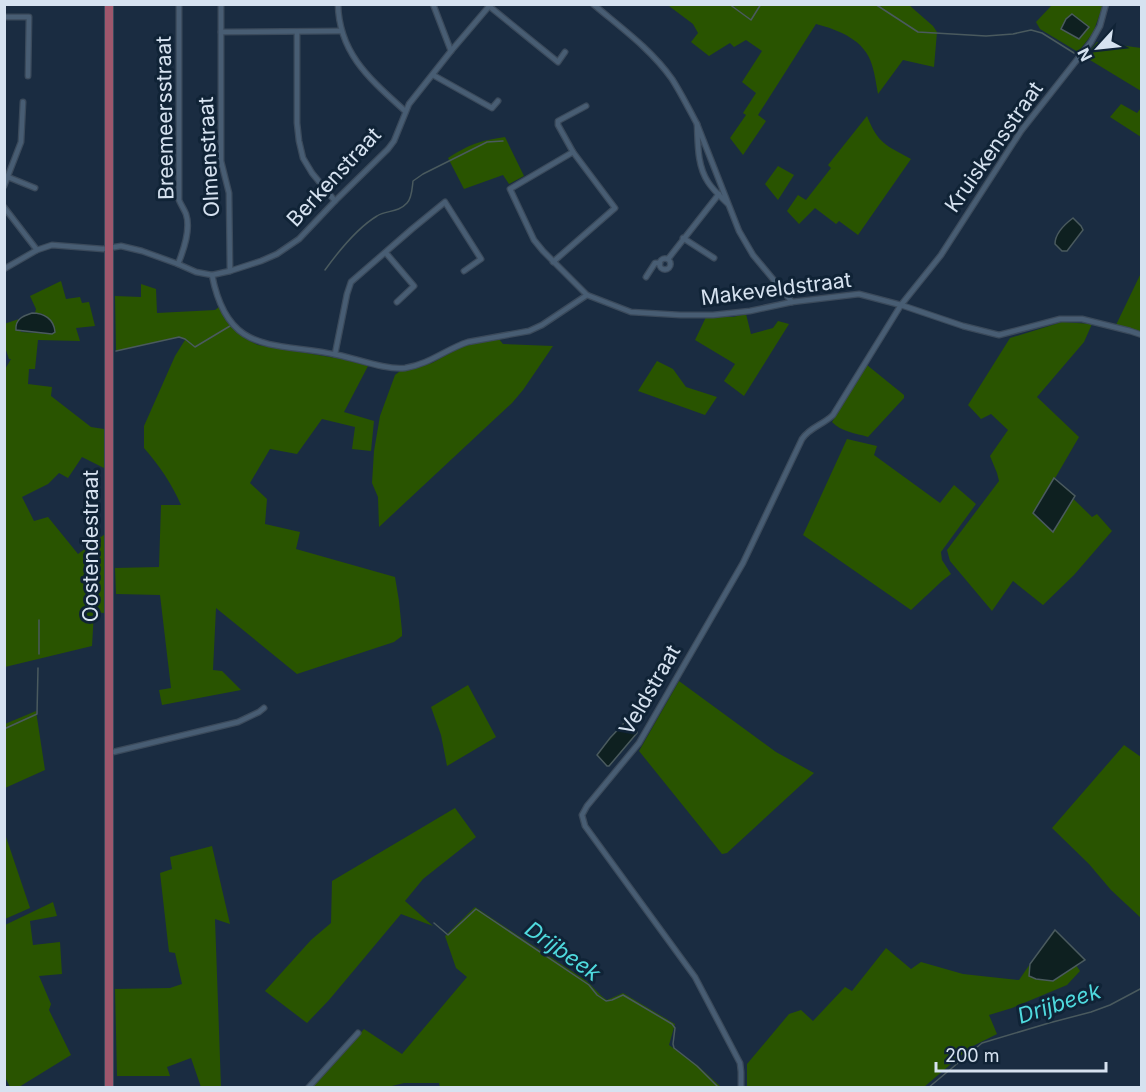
<svg xmlns="http://www.w3.org/2000/svg" width="1146" height="1092" viewBox="0 0 1146 1092" font-family="Inter,sans-serif">
<rect width="100%" height="100%" fill="#1a2c41"/>
<g fill="#295400">
<path d="M670,4L909,5L933,26L937,32L934,67L903,60L878,94C876,84 875,74 872,65C865,40 839,30 816,24L758,115L766,121L743,155L730,138L746,115L743,113L756,93L742,82L762,51L746,40L734,47L730,43L709,56L691,42L698,33L693,24L669,6Z"/>
<polygon points="1052,5 1103,5 1093,33 1078,52 1040,29 1036,22"/>
<polygon points="1097,42 1141,48 1141,91 1085,57"/>
<polygon points="1121,104 1137,113 1141,108 1141,137 1110,117"/>
<path d="M867,116C878,144 886,145 911,159L858,235L839,221L836,224L815,208L799,224L787,211L798,195L806,200L831,168L828,165Z"/>
<path d="M505,137L524,176L509,184L503,175L464,189L448,158C470,144 479,141 505,137Z"/>
<polygon points="778,166 794,175 778,200 765,184"/>
<polygon points="1141,273 1141,333 1116,325"/>
<polygon points="61,281 66,299 80,297 82,303 89,302 95,326 76,328 80,341 38,340 35,369 29,369 28,384 52,387 51,396 91,427 104,429 104,468 82,457 68,478 59,473 48,484 22,497 34,521 48,517 78,554 105,534 104,613 94,612 92,646 5,667 4,371 11,359 9,359 5,347 4,324 19,319 18,320 21,332 52,334 55,332 43,314 35,313 36,309 30,296"/>
<path d="M141,284L156,289L157,313L215,310L219,307C231,328 236,335 258,345L342,359L368,366L344,412L374,421L371,451L352,449L355,427L322,419L297,454L270,449L250,483L267,499L265,524L300,532L296,549L395,577L399,601L402,631V636L394,642L297,674L216,608L213,670L222,671L241,690L162,705L159,690L171,688L160,595L116,594L115,568L159,567L161,505H181C172,484 159,465 144,448V426L175,356L185,340L179,337L116,351L115,296L141,297Z"/>
<polygon points="746,314 751,334 773,328 778,321 789,324 744,396 724,381 735,364 695,340 706,317 733,317"/>
<polygon points="1062,322 1092,324 1084,342 1037,397 1079,437 1054,480 1092,517 1097,514 1112,531 1074,575 1043,605 1013,581 992,611 950,561 947,550 999,481 997,473 990,456 1008,430 991,414 981,419 968,405 1010,338"/>
<polygon points="499,339 503,344 553,346 523,390 512,403 379,527 378,497 372,483 374,451 380,416 395,375 400,371 432,363 461,347 477,342"/>
<polygon points="657,361 673,369 686,387 717,397 705,415 638,391"/>
<path d="M867,365L904,395V398L868,437C856,433 841,432 832,422Z"/>
<polygon points="847,439 877,446 874,455 940,503 954,485 976,504 941,552 942,560 951,574 942,581 911,610 803,535"/>
<polygon points="679,681 776,752 814,773 727,853 722,854 639,751"/>
<polygon points="468,685 496,737 447,766 441,735 431,707"/>
<polygon points="36,711 45,770 5,788 5,724"/>
<polygon points="1124,745 1141,757 1141,918 1111,890 1089,864 1052,828"/>
<polygon points="455,808 476,837 423,879 405,901 433,926 401,914 329,1000 307,1023 265,991 311,940 331,923 332,881"/>
<polygon points="5,834 30,908 5,919 4,919"/>
<polygon points="212,846 230,924 215,919 221,1087 201,1087 191,1058 167,1067 170,1076 117,1076 115,989 170,988 182,984 175,953 169,952 160,873 172,869 170,857"/>
<polygon points="53,902 57,916 30,921 33,945 60,942 62,974 39,976 51,1004 49,1010 71,1055 19,1087 10,1087 6,1079 4,1079 5,925"/>
<path d="M475,907L585,980C593,986 598,994 607,1000L623,993L675,1024L669,1045L697,1065L721,1087L440,1088L439,1083H404L388,1087L311,1088L364,1029L402,1054L467,977L456,968L445,936Z"/>
<polygon points="886,948 911,969 921,962 963,974 1019,980 1030,964 1029,972 1053,981 1076,965 1080,971 1067,985 1012,1008 989,1015 997,1034 971,1047 924,1087 747,1088 747,1064 789,1014 801,1010 813,1021 845,987 852,991"/>
</g>
<g fill="#0e2020" stroke="#4a5a5e" stroke-width="1.5">
<polygon points="1072,14 1089,27 1079,39 1061,29 1066,19"/>
<path d="M1073,218L1081,226L1083,230L1067,251H1062L1055,244C1055,234 1065,224 1073,218Z"/>
<path d="M32,313C44,313 54,319 55,332L52,334L16,330C15,319 23,316 32,313Z"/>
<polygon points="1054,478 1075,496 1053,532 1033,513"/>
<polygon points="627,721 637,730 637,733 609,766 607,766 597,755 610,738 625,722"/>
<polygon points="1055,930 1085,960 1053,981 1036,979 1029,976 1030,964"/>
</g>
<g fill="none" stroke-linecap="round" stroke-linejoin="round">
<g stroke="#4a5a5e" stroke-width="1.5">
<polyline points="729,4 751,20 761,4"/>
<polyline points="839,4 850,4"/>
<polyline points="875,4 918,32 986,36 1013,34 1031,30 1042,33 1074,53"/>
<path d="M325,270C338,252 357,228 377,216C386,210 398,213 407,203C412,198 412,189 413,181L423,174L487,142L503,141"/>
<polyline points="116,351 179,337 185,339 195,347 230,326"/>
<polyline points="39,654 39,620"/>
<polyline points="4,729 37,714 38,668"/>
<polyline points="434,923 448,935 476,909 589,985 597,995 606,1001 612,1000 623,995 672,1024 675,1028 673,1044 674,1048 697,1066 719,1088"/>
<polyline points="928,1088 982,1043 1049,1023 1091,1012 1110,1005 1142,988"/>
</g>
<defs>
<g id="minor">
<polyline points="221,4 221,161 229,193 230,271"/>
<path d="M338,4C339,54 371,80 405,111"/>
<polyline points="433,4 451,51"/>
<path d="M593,4C620,27 651,49 672,79C681,93 689,109 697,124"/>
<polyline points="489,6 558,62 565,52"/>
<polyline points="4,17 29,17 28,76"/>
<polyline points="221,32 341,31"/>
<polyline points="297,32 297,123 299,141 303,158 312,173 335,201"/>
<polyline points="433,75 492,108 498,101"/>
<polyline points="573,152 510,189 534,240 543,251 587,295"/>
<polyline points="8,177 35,188"/>
<polyline points="4,186 21,142 23,102"/>
<path d="M728,204C721,197 713,190 708,182C697,165 698,144 697,124L739,231L753,255L792,302"/>
<polyline points="4,207 37,250"/>
<polyline points="683,238 714,258"/>
<polyline points="386,253 414,286 397,302"/>
<circle cx="665" cy="264" r="5.5"/>
<polyline points="668,259 719,194"/>
<polyline points="553,262 615,208 573,152 558,125 558,121 586,106"/>
<path d="M178,264C184,249 191,229 186,214C184,209 181,205 179,200V4"/>
<polyline points="4,269 37,250 52,245 103,249 121,246 142,251 178,264 196,272 212,275 230,271 261,261 277,254 299,239 335,201 388,149 394,141 409,104 451,51 491,4"/>
<path d="M212,275C228,357 274,341 338,355C358,359 385,370 405,368C430,364 446,349 468,342L529,331L542,325L587,295L631,312L680,315H713L750,311L792,302L859,294L901,305L963,326L999,335L1060,319H1082L1130,331L1142,335"/>
<polyline points="646,277 655,263 660,263"/>
<polyline points="335,354 347,294 351,282 412,229 445,202 481,259 464,271"/>
<polyline points="109,753 238,722 259,712 264,708"/>
<polyline points="308,1088 358,1033"/>
<path d="M741,1088V1072L740,1063L695,977L585,826L582,815L587,806L639,743L743,563L802,439C810,427 823,425 833,415L901,305L941,255L1021,131L1091,42L1100,26L1106,4"/>
</g>
<polyline id="primary" points="109,1088 109,4"/>
</defs>
<use href="#minor" stroke="#3b4a5b" stroke-width="7"/>
<use href="#primary" stroke="#3b4a5b" stroke-width="10"/>
<use href="#minor" stroke="#485d73" stroke-width="4.5"/>
<use href="#primary" stroke="#9e576c" stroke-width="8"/>
</g>
<g text-anchor="middle" stroke-width="6" stroke-linejoin="round" paint-order="stroke">
<g font-size="21" fill="#d6e2f0" stroke="#102336">
<text transform="translate(165 118) rotate(-91)" y="7">Breemeersstraat</text>
<text transform="translate(994 147) rotate(-55)" y="7">Kruiskensstraat</text>
<text transform="translate(209 157) rotate(-93)" y="7">Olmenstraat</text>
<text transform="translate(334 177) rotate(-47)" y="7">Berkenstraat</text>
<text transform="translate(776 289) rotate(-7)" y="7">Makeveldstraat</text>
<text transform="translate(91 546) rotate(-90)" y="7">Oostendestraat</text>
<text transform="translate(650 690) rotate(-60)" y="7">Veldstraat</text>
</g>
<g font-size="22" font-style="italic" fill="#4fdade" stroke="#102336">
<text transform="translate(563 951) rotate(35)" y="8">Drijbeek</text>
<text transform="translate(1059 1003) rotate(-18)" y="8">Drijbeek</text>
</g>
</g>
<rect width="1146" height="1092" fill="none" stroke="#d6e2f0" stroke-width="12"/>
<g transform="translate(1098 48) rotate(243)" stroke="#102336" stroke-width="4.5" paint-order="stroke">
<path d="M0-4.5L10 22L0 15L-10 22Z" fill="#d6e2f0"/>
<text y="-9" font-size="16" font-weight="bold" text-anchor="middle" fill="#d6e2f0">N</text>
</g>
<path d="M936 1062v9h170v-9" fill="none" stroke="#d6e2f0" stroke-width="3"/>
<text x="945" y="1062" font-size="18" fill="#d6e2f0" stroke="#102336" stroke-width="4.5" paint-order="stroke">200 m</text>
</svg>
